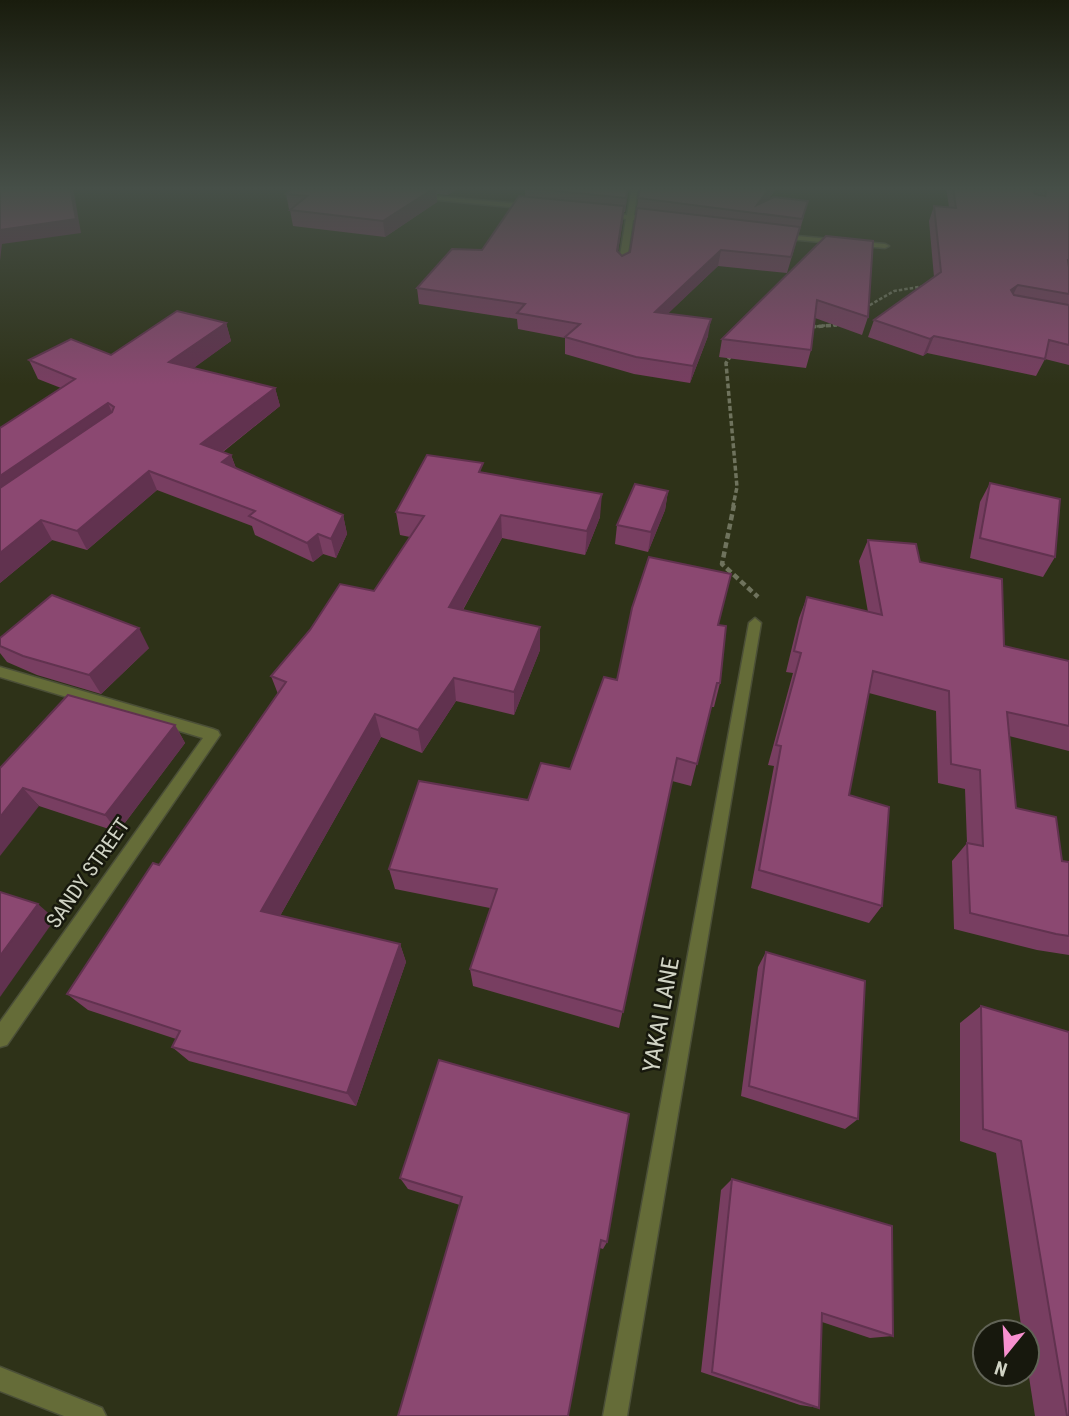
<svg xmlns="http://www.w3.org/2000/svg" width="1069" height="1416" viewBox="0 0 1069 1416" font-family="'Roboto Condensed',sans-serif">
<rect width="100%" height="100%" fill="#2e3218"/>
<g fill="none" stroke-linecap="round" stroke-linejoin="round">
<defs>
<g id="street">
<polygon points="632,187 638,187 634,215 658,220 654,222 633,220 626,267 622,269 618,267 626,219 600,214 604,212 627,215"/>
<polygon points="420,195 532,205 536,207 532,209 418,198"/>
<polygon points="775,234 885,244 889,246 885,248 778,238 775,238"/>
<polygon points="755,618 761,623 627,1416 603,1416 749,623"/>
<polygon points="0,667 213,729 218,731 220,735 7,1045 0,1047 0,1022 203,738 0,677"/>
<polygon points="0,1367 102,1408 106,1416 64,1416 0,1391"/>
</g>
</defs>
<use href="#street" stroke="#4b4f37" stroke-width="3"/>
<g stroke="#6f735d" stroke-width="2.5" stroke-dasharray="3.5 2" stroke-linecap="butt">
<polyline points="865,308 894,291 925,286"/>
<polyline points="811,327 840,324"/>
</g>
<g stroke="#6f735d" stroke-width="3.5" stroke-dasharray="5 2.5" stroke-linecap="butt">
<polyline points="811,327 837,325"/>
<polyline points="731,355 726,363 737,487 733,506"/>
</g>
<polyline stroke="#6f735d" stroke-width="4.5" stroke-dasharray="6 3.5" stroke-linecap="butt" points="734,505 722,564 758,597"/>
<use href="#street" fill="#656c38" fill-rule="evenodd"/>
</g>
<g fill="#783e61">
<polygon points="294,187 460,187 448,195 437,194 437,202 385,237 293,226 290,210 291,209 289,209 286,194"/>
<polygon points="629,187 625,212 624,212 618,252 622,256 630,252 640,187 777,187 768,200 804,216 787,273 718,266 668,313 708,336 690,383 634,374 565,354 565,338 518,329 517,319 419,304 417,288 482,250 525,196 525,188"/>
<polygon points="946,187 1069,187 1069,365 1045,359 1036,376 927,353 923,356 868,337 874,320 934,277 929,221 934,206 949,207"/>
<polygon points="826,236 868,317 862,335 815,318 811,350 806,368 719,357 722,339"/>
<polygon points="226,323 231,341 193,368 275,388 280,406 223,452 231,455 236,468 343,515 347,534 336,558 323,554 313,562 255,535 252,526 157,490 87,550 52,540 0,583 61,388 38,379 29,360 111,355"/>
<polygon points="484,472 600,517 585,555 502,538 463,610 540,627 540,650 514,715 456,701 422,753 381,737 280,916 400,944 406,962 356,1106 189,1061 172,1047 176,1039 88,1010 67,994 159,865 278,694 271,676 374,591 410,537 400,535 396,512"/>
<polygon points="990,483 1055,557 1043,577 970,558 980,502"/>
<polygon points="668,491 665,510 648,552 615,544 617,525"/>
<polygon points="868,540 920,562 1004,646 1069,661 1069,751 1009,736 1016,808 1062,861 1069,862 1069,955 1037,950 954,929 952,861 967,843 965,789 938,783 936,711 869,693 849,795 882,906 869,923 751,888 774,766 768,765 793,673 786,672 799,618 807,597 868,612 859,561"/>
<polygon points="0,638 149,648 101,694 37,675 7,662 0,653"/>
<polygon points="617,680 720,683 714,707 711,707 691,786 672,781 619,1028 473,986 470,969 490,908 395,889 389,869 528,800 570,769"/>
<polygon points="175,725 185,743 118,832 39,806 0,768"/>
<polygon points="766,952 858,1119 845,1129 741,1096 758,967"/>
<polygon points="981,1006 1069,1032 1069,1416 1035,1416 1027,1364 1027,1332 1022,1332 996,1153 960,1141 960,1023"/>
<polygon points="400,1178 607,1242 603,1249 408,1189"/>
<polygon points="732,1179 893,1336 870,1338 822,1322 819,1408 800,1405 701,1372 721,1190"/>
</g>
<g fill="#61324f">
<polygon points="70,187 71,187 74,193 81,233 2,244 0,261 0,230"/>
<polygon points="436,187 437,202 385,237 383,221"/>
<polygon points="447,187 460,187 448,195"/>
<polygon points="628,187 629,187 625,212 626,198"/>
<polygon points="770,187 777,187 759,213 757,205"/>
<polygon points="624,206 623,221 615,267 617,251"/>
<polygon points="721,250 718,266 653,328 655,312"/>
<polygon points="1018,285 1010,301 1011,290"/>
<polygon points="711,319 708,336 690,383 693,366"/>
<polygon points="226,323 231,341 176,381 169,362"/>
<polygon points="934,336 927,353 923,356 930,339"/>
<polygon points="275,388 280,406 208,463 201,444"/>
<polygon points="108,403 116,422 0,503 0,476"/>
<polygon points="231,455 238,474 222,462"/>
<polygon points="149,471 157,490 87,550 77,531"/>
<polygon points="668,491 665,510 648,552 651,532"/>
<polygon points="602,494 600,517 585,555 587,531"/>
<polygon points="343,515 347,534 336,558 331,539"/>
<polygon points="501,515 502,538 451,631 449,607"/>
<polygon points="41,520 52,540 0,583 0,553"/>
<polygon points="318,534 323,554 313,562 307,543"/>
<polygon points="540,627 540,650 514,715 514,692"/>
<polygon points="139,628 149,648 101,694 89,675"/>
<polygon points="454,678 456,701 422,753 418,730"/>
<polygon points="375,714 381,737 272,930 261,911"/>
<polygon points="175,725 185,743 118,832 105,815"/>
<polygon points="23,788 39,806 0,856 0,817"/>
<polygon points="38,904 55,919 0,997 0,956"/>
<polygon points="400,944 406,962 356,1106 347,1093"/>
</g>
<g fill="#8b4871" stroke="#61324f" stroke-width="2">
<polygon points="0,187 70,187 76,219 0,230"/>
<polygon points="294,187 436,187 383,221 290,210 307,196 286,194"/>
<polygon points="526,187 628,187 626,198 525,188"/>
<polygon points="640,187 770,187 757,205 774,197 808,201 802,219 638,198"/>
<polygon points="953,187 1033,187 1035,194 1045,196 1046,193 1044,187 1069,187 1069,260 1068,260 1069,267 1069,294 1018,285 1011,290 1014,295 1069,305 1069,345 1049,340 1045,359 934,336 930,339 874,320 941,272 934,206 956,208"/>
<polygon points="519,196 624,206 617,251 622,256 630,252 637,208 800,227 791,257 721,250 655,312 711,319 693,366 636,357 565,337 580,324 517,313 525,304 417,288 452,249 482,250"/>
<polygon points="826,236 873,241 868,317 817,300 811,350 722,339"/>
<polygon points="177,311 226,323 169,362 275,388 201,444 231,455 222,462 343,515 331,539 318,534 307,543 249,516 255,511 149,471 77,531 41,520 0,553 0,488 112,412 114,407 108,403 0,476 0,428 75,379 29,360 71,339 111,355"/>
<polygon points="427,455 483,463 479,472 602,494 587,531 501,515 449,607 540,627 514,692 454,678 418,730 375,714 261,911 400,944 347,1093 172,1047 180,1031 67,994 153,863 159,865 286,682 271,676 310,630 340,584 374,591 424,516 396,512"/>
<polygon points="990,483 1060,499 1055,557 980,538"/>
<polygon points="635,484 668,491 651,532 617,525"/>
<polygon points="868,540 916,544 920,562 1002,579 1004,646 1069,661 1069,726 1007,712 1016,808 1056,817 1062,861 1069,862 1069,936 1056,934 970,913 967,843 983,846 980,770 951,764 949,691 873,671 849,795 889,807 882,906 759,870 781,746 776,745 801,653 794,651 807,597 882,615"/>
<polygon points="649,557 731,574 718,625 726,626 720,683 717,683 697,764 677,758 623,1012 470,969 497,889 389,869 419,781 528,800 541,763 570,769 604,677 617,680 632,608"/>
<polygon points="52,595 139,628 89,675 23,656 0,646 0,638"/>
<polygon points="68,695 175,725 105,815 23,788 0,817 0,768"/>
<polygon points="0,892 38,904 0,956"/>
<polygon points="766,952 865,981 858,1119 749,1086"/>
<polygon points="981,1006 1069,1032 1069,1416 1067,1416 1021,1141 983,1129"/>
<polygon points="439,1060 629,1114 607,1242 601,1240 568,1416 398,1416 462,1197 400,1178"/>
<polygon points="732,1179 892,1226 893,1336 822,1313 819,1408 712,1372"/>
</g>
<linearGradient id="sky" x2="0" y2="1"><stop stop-color="#191c0d"/><stop offset="0.49" stop-color="#464f48"/><stop offset="1" stop-color="#464f48" stop-opacity="0"/></linearGradient>
<rect width="1069" height="385" fill="url(#sky)"/>
<g text-anchor="middle" stroke-width="5" stroke-linejoin="round" paint-order="stroke">
<g font-size="21" fill="#d0d3c4" stroke="#17180d">
<text transform="translate(88 873) rotate(-55)" y="7">SANDY STREET</text>
</g>
<g font-size="24" fill="#d0d3c4" stroke="#17180d">
<text transform="translate(661 1015) rotate(-80)" y="8">YAKAI LANE</text>
</g>
</g>
<g transform="translate(1006 1353) rotate(198)"><circle r="33" fill="#17180d" stroke="#616356" stroke-width="2"/>
<path d="M0-5L12 26L0 18L-12 26Z" fill="#f790cf"/>
<text y="-10" font-size="19" font-weight="bold" text-anchor="middle" fill="#d0d3c4">N</text>
</g>
</svg>
